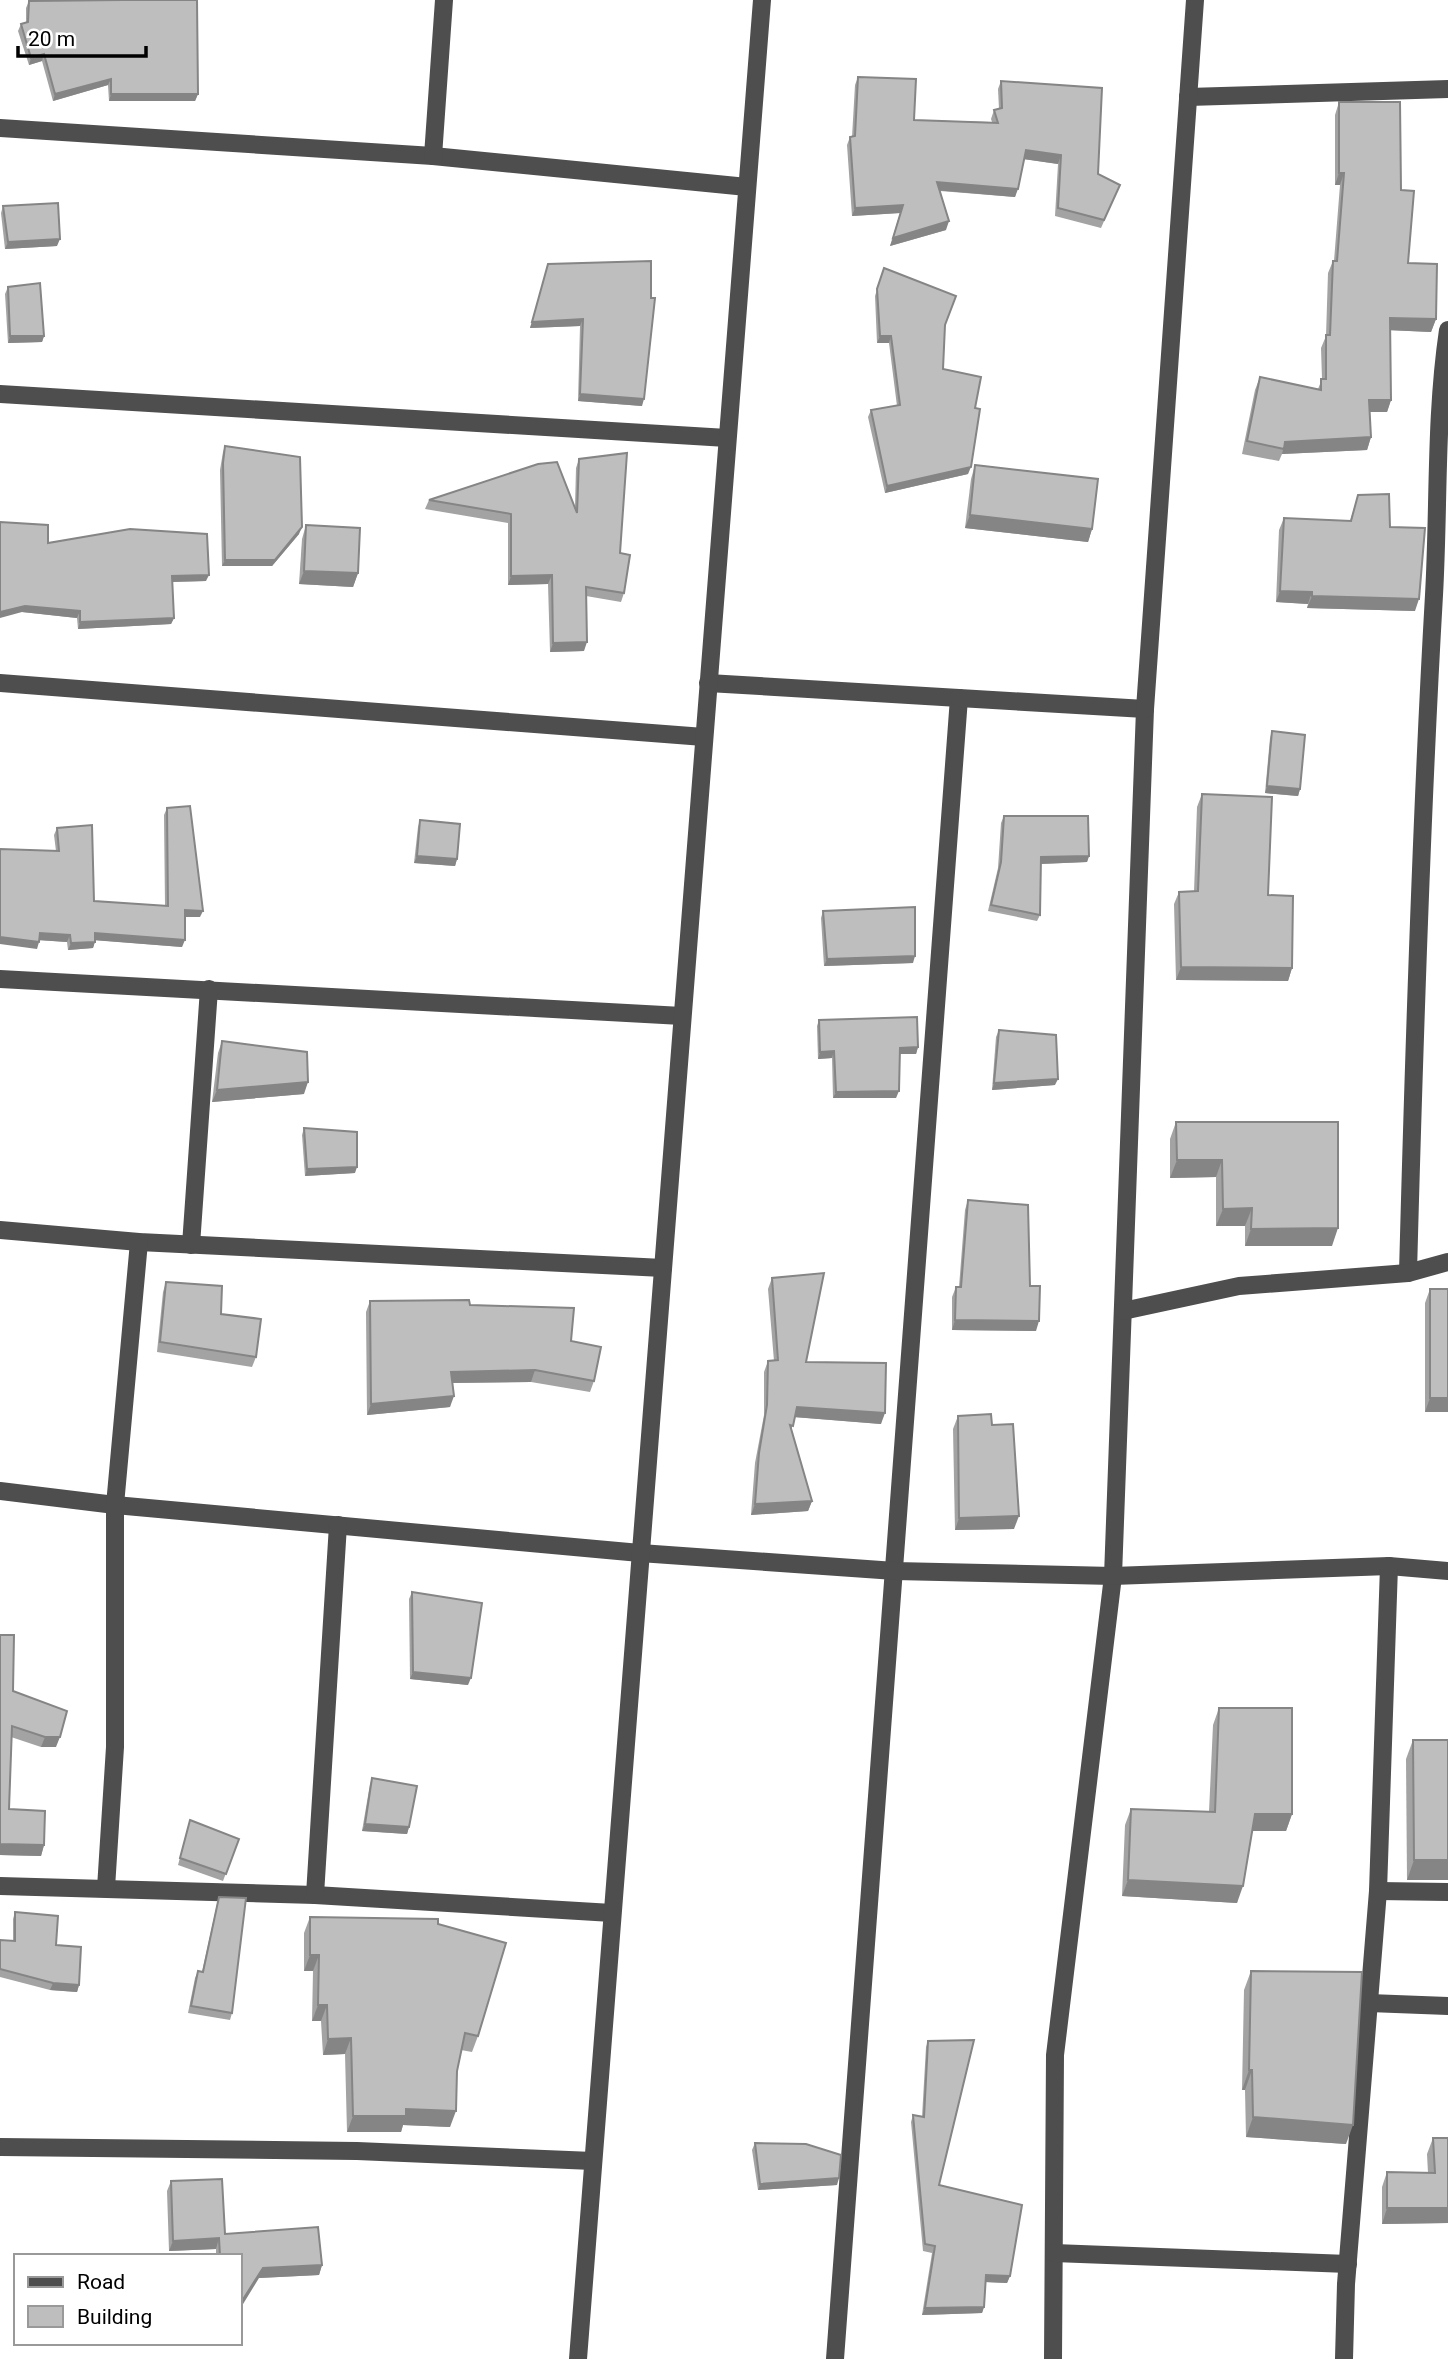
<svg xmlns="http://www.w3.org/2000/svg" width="1448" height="2359" viewBox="0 0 1448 2359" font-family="Roboto,sans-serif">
<rect width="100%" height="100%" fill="#fff"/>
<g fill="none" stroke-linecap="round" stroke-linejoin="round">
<g stroke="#4e4e4e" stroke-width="18">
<polyline points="1188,97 1448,89"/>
<polyline points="0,128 433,156 747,187"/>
<polyline points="433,156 444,0"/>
<polyline points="0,394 727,438"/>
<polyline points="0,683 704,737"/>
<polyline points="708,683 959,698 835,2359"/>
<polyline points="959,698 1145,709 1113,1576 1055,2055 1053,2359"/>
<polyline points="1145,709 1195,0"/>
<polyline points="0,979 682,1016"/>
<polyline points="0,1230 139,1242 663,1268"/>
<polyline points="191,1245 209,989"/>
<path d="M1408,1273C1414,1047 1421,821 1434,595C1439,506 1435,418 1448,330"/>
<polyline points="1123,1311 1239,1286 1408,1273 1448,1262"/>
<polyline points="0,1491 115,1505 640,1553 895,1571 1113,1576 1389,1566 1448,1571"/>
<polyline points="0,1886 315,1895 612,1913"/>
<polyline points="106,1888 115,1747 115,1505 139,1242"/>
<polyline points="1378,1891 1448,1892"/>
<polyline points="315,1895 338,1525"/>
<polyline points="1369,2003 1448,2006"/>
<polyline points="0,2147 357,2151 593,2161"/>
<polyline points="1054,2253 1348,2264"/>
<polyline points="578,2359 762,0"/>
<polyline points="1344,2359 1346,2284 1378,1891 1389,1566"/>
</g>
</g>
<g fill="#a3a3a3">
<polygon points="29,1 198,94 195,101 109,101 108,85 53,101 42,61 29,65 18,31 21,24 26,22 26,8"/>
<polygon points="858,77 914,120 992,122 991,119 994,110 999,109 998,89 1001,81 1098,174 1120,185 1101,228 1055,216 1058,164 1024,159 1015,197 940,191 946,230 890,246 900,213 852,216 847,145 850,137 852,137 855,85"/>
<polygon points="1339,102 1401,190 1408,263 1436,319 1431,332 1390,330 1391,400 1387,412 1370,412 1371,437 1367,450 1282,454 1279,461 1242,454 1255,390 1260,377 1318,389 1322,379 1321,348 1326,336 1328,273 1333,261 1334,261 1340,185 1335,185 1335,115"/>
<polygon points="3,206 57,246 5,249 1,213"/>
<polygon points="548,264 642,406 578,401 580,326 530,328"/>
<polygon points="884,268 945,325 943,369 975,408 968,474 885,493 868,417 871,410 897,406 889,343 877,343 875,296"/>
<polygon points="8,287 44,336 42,342 8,343 5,294"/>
<polygon points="225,446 299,534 272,566 222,566 220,470 223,452"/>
<polygon points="579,459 620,553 624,593 621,602 586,596 584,651 550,652 548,584 508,585 508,523 425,509 429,500 575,506 576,468"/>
<polygon points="975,465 1092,529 1088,542 965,528 971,479"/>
<polygon points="1358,495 1390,527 1415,611 1307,608 1308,604 1276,602 1279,530 1284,518 1350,521"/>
<polygon points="306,525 358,573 353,587 299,584 302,539"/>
<polygon points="48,543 206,581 172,582 174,618 171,624 78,629 77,618 22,612"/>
<polygon points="1272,731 1300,789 1298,796 1265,793 1270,738"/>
<polygon points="1202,794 1268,895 1292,968 1288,981 1176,980 1174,904 1179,892 1194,892 1197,807"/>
<polygon points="167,808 200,917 185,917 182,947 95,940 93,948 68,950 67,942 39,940 37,949 56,851 54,835 57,828 94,901 165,906 164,815"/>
<polygon points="1004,816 1089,856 1087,862 1041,864 1040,915 1037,921 988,911 998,868 1001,823"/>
<polygon points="420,820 457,859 455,866 414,863 418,827"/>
<polygon points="823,911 913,963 824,966 821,918"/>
<polygon points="819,1020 918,1047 916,1054 900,1054 896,1098 833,1098 832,1058 818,1059 817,1026"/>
<polygon points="999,1030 1055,1085 992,1090 996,1037"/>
<polygon points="222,1041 304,1094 212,1102 218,1053"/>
<polygon points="1176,1122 1332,1246 1245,1246 1245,1226 1216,1226 1216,1177 1170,1178 1170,1139"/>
<polygon points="304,1128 355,1173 305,1176 302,1135"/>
<polygon points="968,1200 1030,1286 1036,1331 952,1330 952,1297 956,1287 959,1287 965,1210"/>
<polygon points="772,1278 806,1362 881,1424 795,1417 791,1431 812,1501 808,1511 751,1515 755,1463 764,1415 764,1372 768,1361 774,1361 768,1289"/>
<polygon points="166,1282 221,1314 256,1357 252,1367 157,1352 163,1292"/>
<polygon points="1430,1289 1448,1412 1425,1412 1425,1303"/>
<polygon points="370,1301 470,1305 571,1341 594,1381 590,1392 531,1382 452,1383 450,1407 367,1415 366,1312"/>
<polygon points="958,1416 992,1425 1014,1529 955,1530 953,1429"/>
<polygon points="412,1592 468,1685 410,1679 409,1599"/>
<polygon points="13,1691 56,1747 41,1747 11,1737 9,1809 44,1845 41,1856 0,1855"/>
<polygon points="1219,1708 1292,1814 1286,1831 1252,1831 1237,1903 1122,1896 1125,1825 1131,1809 1209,1812 1213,1725"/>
<polygon points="1413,1740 1448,1740 1448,1880 1407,1880 1406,1759"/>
<polygon points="372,1778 409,1827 407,1834 362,1831 370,1784"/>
<polygon points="190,1820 239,1839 223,1881 178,1865"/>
<polygon points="219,1897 232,2013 230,2020 188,2013 195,1978 198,1971 202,1972 217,1904"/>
<polygon points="15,1912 56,1945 79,1985 77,1992 50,1990 0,1977 0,1940 13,1941 13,1919"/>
<polygon points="310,1917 438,1924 478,2036 472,2052 461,2050 457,2071 450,2127 403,2125 401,2132 347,2132 345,2054 323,2055 321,2021 312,2021 313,1971 304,1971 304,1933"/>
<polygon points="1251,1971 1346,2144 1246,2137 1245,2090 1242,2090 1244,1990"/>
<polygon points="928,2041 939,2185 1010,2276 1007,2283 986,2282 984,2307 982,2313 922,2315 932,2253 923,2251 911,2122 913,2115 922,2117 926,2047"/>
<polygon points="1433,2138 1448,2223 1382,2224 1382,2187 1387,2172 1428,2173 1427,2154"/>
<polygon points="755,2143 837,2185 758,2190 752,2150"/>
<polygon points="171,2181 225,2234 322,2265 319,2275 259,2278 240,2256 216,2256 216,2249 169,2251 167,2191"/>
</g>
<g fill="#858585">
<polygon points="44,54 42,61 29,65 31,58"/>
<polygon points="111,79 108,85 53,101 55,94"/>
<polygon points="111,94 198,94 195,101 109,101"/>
<polygon points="1026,150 1061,155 1058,164 1023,159"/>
<polygon points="1339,173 1344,173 1340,185 1335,185"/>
<polygon points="937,182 1018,189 1015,197 934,190"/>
<polygon points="903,205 900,213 852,216 855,208"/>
<polygon points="949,221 946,230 890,246 893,238"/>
<polygon points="60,239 57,246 5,249 8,242"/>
<polygon points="1390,318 1436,319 1431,332 1385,330"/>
<polygon points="583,319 580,326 530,328 532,322"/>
<polygon points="10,336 44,336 42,342 8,343"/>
<polygon points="880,336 891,336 889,343 877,343"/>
<polygon points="580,394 644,399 642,406 578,401"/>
<polygon points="1369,400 1391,400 1387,412 1365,412"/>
<polygon points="1371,437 1367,450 1282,454 1285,442"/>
<polygon points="971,467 968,474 885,493 887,486"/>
<polygon points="970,515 1092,529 1088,542 965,528"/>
<polygon points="302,527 299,534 272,566 222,566 225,560"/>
<polygon points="304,571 358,573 353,587 299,584"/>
<polygon points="209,575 206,581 169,582 172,576"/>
<polygon points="552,575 548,584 508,585 511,576"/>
<polygon points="1280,591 1312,592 1308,604 1276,602"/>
<polygon points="1312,596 1419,599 1415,611 1307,608"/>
<polygon points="25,606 80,611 77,618 22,612 0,618 0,612"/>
<polygon points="174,618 171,624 78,629 80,622"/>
<polygon points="587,642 584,651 550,652 553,643"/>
<polygon points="1267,786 1300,789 1298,796 1265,793"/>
<polygon points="417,856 457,859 455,866 414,863"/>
<polygon points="1089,856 1087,862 1039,864 1041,857"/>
<polygon points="185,910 203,911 200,917 182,917"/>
<polygon points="40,933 70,935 67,942 37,940"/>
<polygon points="95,933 185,940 182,947 92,940"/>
<polygon points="0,937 39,942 37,949 0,944"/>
<polygon points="95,942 93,948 68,950 71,943"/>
<polygon points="915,956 913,963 824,966 827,959"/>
<polygon points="1181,967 1292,968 1288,981 1176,980"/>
<polygon points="918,1047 916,1054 898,1054 900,1048"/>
<polygon points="834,1051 832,1058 818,1059 820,1052"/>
<polygon points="1058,1079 1055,1085 992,1090 994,1083"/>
<polygon points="308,1082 304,1094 212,1102 217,1090"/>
<polygon points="899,1091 896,1098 833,1098 836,1092"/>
<polygon points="1177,1160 1222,1160 1216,1177 1170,1178"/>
<polygon points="357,1167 355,1173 305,1176 307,1169"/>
<polygon points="1252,1208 1245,1226 1216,1226 1223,1209"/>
<polygon points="1338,1228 1332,1246 1245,1246 1251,1229"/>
<polygon points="955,1320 1039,1321 1036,1331 952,1330"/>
<polygon points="535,1370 531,1382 447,1383 451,1372"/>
<polygon points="454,1396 450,1407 367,1415 371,1404"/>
<polygon points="1430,1398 1448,1398 1448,1412 1425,1412"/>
<polygon points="797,1407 885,1413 881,1424 793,1417"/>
<polygon points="812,1501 808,1511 751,1515 755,1504"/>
<polygon points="1019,1516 1014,1529 955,1530 959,1518"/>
<polygon points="413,1672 471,1678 468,1685 410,1679"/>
<polygon points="45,1737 60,1737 56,1747 41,1747"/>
<polygon points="1255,1814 1292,1814 1286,1831 1249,1831"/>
<polygon points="365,1824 409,1827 407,1834 362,1831"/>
<polygon points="0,1844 44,1845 41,1856 0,1855"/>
<polygon points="1414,1860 1448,1860 1448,1880 1407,1880"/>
<polygon points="1128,1880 1243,1886 1237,1903 1122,1896"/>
<polygon points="310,1955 319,1955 313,1971 304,1971"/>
<polygon points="53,1983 79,1985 77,1992 50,1990"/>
<polygon points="318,2005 327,2005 321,2021 312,2021"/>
<polygon points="351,2038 345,2054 323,2055 328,2039"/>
<polygon points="1249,2070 1252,2070 1245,2090 1242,2090"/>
<polygon points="406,2109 456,2111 450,2127 403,2125 401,2132 347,2132 353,2116"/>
<polygon points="1253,2117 1353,2125 1346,2144 1246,2137"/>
<polygon points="839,2178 837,2185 758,2190 760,2184"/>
<polygon points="1387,2208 1448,2208 1448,2223 1382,2224"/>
<polygon points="219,2238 216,2249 169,2251 173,2241"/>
<polygon points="322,2265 319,2275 259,2278 240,2309 240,2304 263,2268"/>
<polygon points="986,2275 1010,2276 1007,2283 984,2282"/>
<polygon points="984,2307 982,2313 922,2315 925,2308"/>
</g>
<g fill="#bebebe" stroke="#858585" stroke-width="2">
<polygon points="123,0 197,0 198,94 111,94 111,79 55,94 44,54 31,58 21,24 28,22 29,1"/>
<polygon points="858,77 916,79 914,120 998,123 994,110 1002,108 1001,81 1102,88 1098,174 1120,185 1104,220 1058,208 1061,155 1026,150 1018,189 937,182 949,221 893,238 903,205 855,208 850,137 855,136"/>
<polygon points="1339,102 1400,102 1401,190 1414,191 1408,263 1437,264 1436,319 1390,318 1391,400 1369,400 1371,437 1285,442 1284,449 1247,441 1260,377 1321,390 1321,379 1326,379 1326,335 1330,335 1333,261 1337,261 1344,173 1339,173"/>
<polygon points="58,203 60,239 8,242 3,206"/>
<polygon points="651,261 651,298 655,298 644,399 580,394 583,319 532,322 548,264"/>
<polygon points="884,268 956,296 945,325 943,369 981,377 975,408 980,409 971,467 887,486 871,410 900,405 891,336 880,336 877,289"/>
<polygon points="40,283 44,336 10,336 8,287"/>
<polygon points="225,446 300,457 302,527 275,560 225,560 223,463"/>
<polygon points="627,453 620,553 630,555 624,593 586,587 587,642 553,643 552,575 511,576 511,514 429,500 538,464 557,462 577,513 579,459"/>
<polygon points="975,465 1098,479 1092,529 970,515"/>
<polygon points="1389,494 1390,527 1425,528 1419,599 1312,596 1312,592 1280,591 1284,518 1351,521 1358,495"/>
<polygon points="0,522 48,525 48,543 130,529 207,534 209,575 172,576 174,618 80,622 80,611 25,606 0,612"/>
<polygon points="306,525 360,528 358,573 304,571"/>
<polygon points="1272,731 1305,735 1300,789 1267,786"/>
<polygon points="1202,794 1272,797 1268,895 1293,896 1292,968 1181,967 1179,892 1198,891"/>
<polygon points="190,806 203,911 185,910 185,940 95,933 95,942 71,943 70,935 40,933 39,942 0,937 0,849 59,851 57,828 92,825 94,901 168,906 167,808"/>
<polygon points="1004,816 1088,816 1089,856 1041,857 1040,915 991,905 1001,862"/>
<polygon points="420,820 460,824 457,859 417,856"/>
<polygon points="915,907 915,956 827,959 823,911"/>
<polygon points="917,1017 918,1047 900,1048 899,1091 836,1092 834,1051 820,1052 819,1020"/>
<polygon points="999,1030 1056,1035 1058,1079 994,1083"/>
<polygon points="222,1041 307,1052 308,1082 217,1090"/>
<polygon points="1176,1122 1338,1122 1338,1228 1251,1229 1252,1208 1223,1209 1222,1160 1177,1160"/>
<polygon points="304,1128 357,1132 357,1167 307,1169"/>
<polygon points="968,1200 1028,1205 1030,1286 1040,1286 1039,1321 955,1320 956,1287 961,1287"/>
<polygon points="824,1273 806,1362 886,1363 885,1413 797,1407 793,1426 790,1425 812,1501 755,1504 759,1453 767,1405 768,1361 778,1360 772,1278"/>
<polygon points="166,1282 222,1286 221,1314 261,1319 256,1357 160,1342"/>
<rect x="1430" y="1289" width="18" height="109"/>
<polygon points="469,1300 470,1305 574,1308 571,1341 601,1347 594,1381 535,1370 451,1372 454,1396 371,1404 370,1301"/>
<polygon points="991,1414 992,1425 1013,1424 1019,1516 959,1518 958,1416"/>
<polygon points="412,1592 482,1603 471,1678 413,1672"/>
<polygon points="0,1635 14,1635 13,1691 67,1711 60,1737 45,1737 12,1726 9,1809 45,1811 44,1845 0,1844"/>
<polygon points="1219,1708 1292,1708 1292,1814 1255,1814 1243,1886 1128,1880 1131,1809 1215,1812"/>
<polygon points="1413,1740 1448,1740 1448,1860 1414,1860"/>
<polygon points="372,1778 417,1786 409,1827 365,1824"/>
<polygon points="190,1820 239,1839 226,1874 180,1858"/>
<polygon points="219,1897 246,1898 232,2013 191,2006 198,1971 203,1972"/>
<polygon points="15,1912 58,1916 56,1945 81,1947 79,1985 53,1983 0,1969 0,1940 15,1941"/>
<polygon points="310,1917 438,1919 438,1924 506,1943 478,2036 465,2033 457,2071 456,2111 406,2109 406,2116 353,2116 351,2038 328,2039 327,2005 318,2005 319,1955 310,1955"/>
<polygon points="1251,1971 1362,1972 1353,2125 1253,2117 1252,2070 1249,2070"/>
<polygon points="974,2040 939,2185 1022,2205 1010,2276 986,2275 984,2307 925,2308 935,2246 925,2244 913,2115 924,2117 928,2041"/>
<polygon points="1433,2138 1448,2138 1448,2208 1387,2208 1387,2172 1435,2173"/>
<polygon points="755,2143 806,2144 841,2155 839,2178 760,2184"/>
<polygon points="222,2179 225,2234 318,2227 322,2265 263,2268 240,2304 240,2256 220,2256 219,2238 173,2241 171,2181"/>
</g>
<rect x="14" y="2254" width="228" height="91" fill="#ffffff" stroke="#999999" stroke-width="2"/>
<rect x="28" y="2277" width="35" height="10" fill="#4e4e4e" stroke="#999999" stroke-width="2"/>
<text x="77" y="2289" font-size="21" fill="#000000">Road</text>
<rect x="28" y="2306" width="35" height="21" fill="#bebebe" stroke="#999999" stroke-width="2"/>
<text x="77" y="2324" font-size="21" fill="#000000">Building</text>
<path d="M18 46v10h128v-10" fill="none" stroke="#000000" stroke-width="3.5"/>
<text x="28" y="46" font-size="21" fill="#000000" stroke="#ffffff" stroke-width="5" paint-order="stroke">20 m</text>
</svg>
